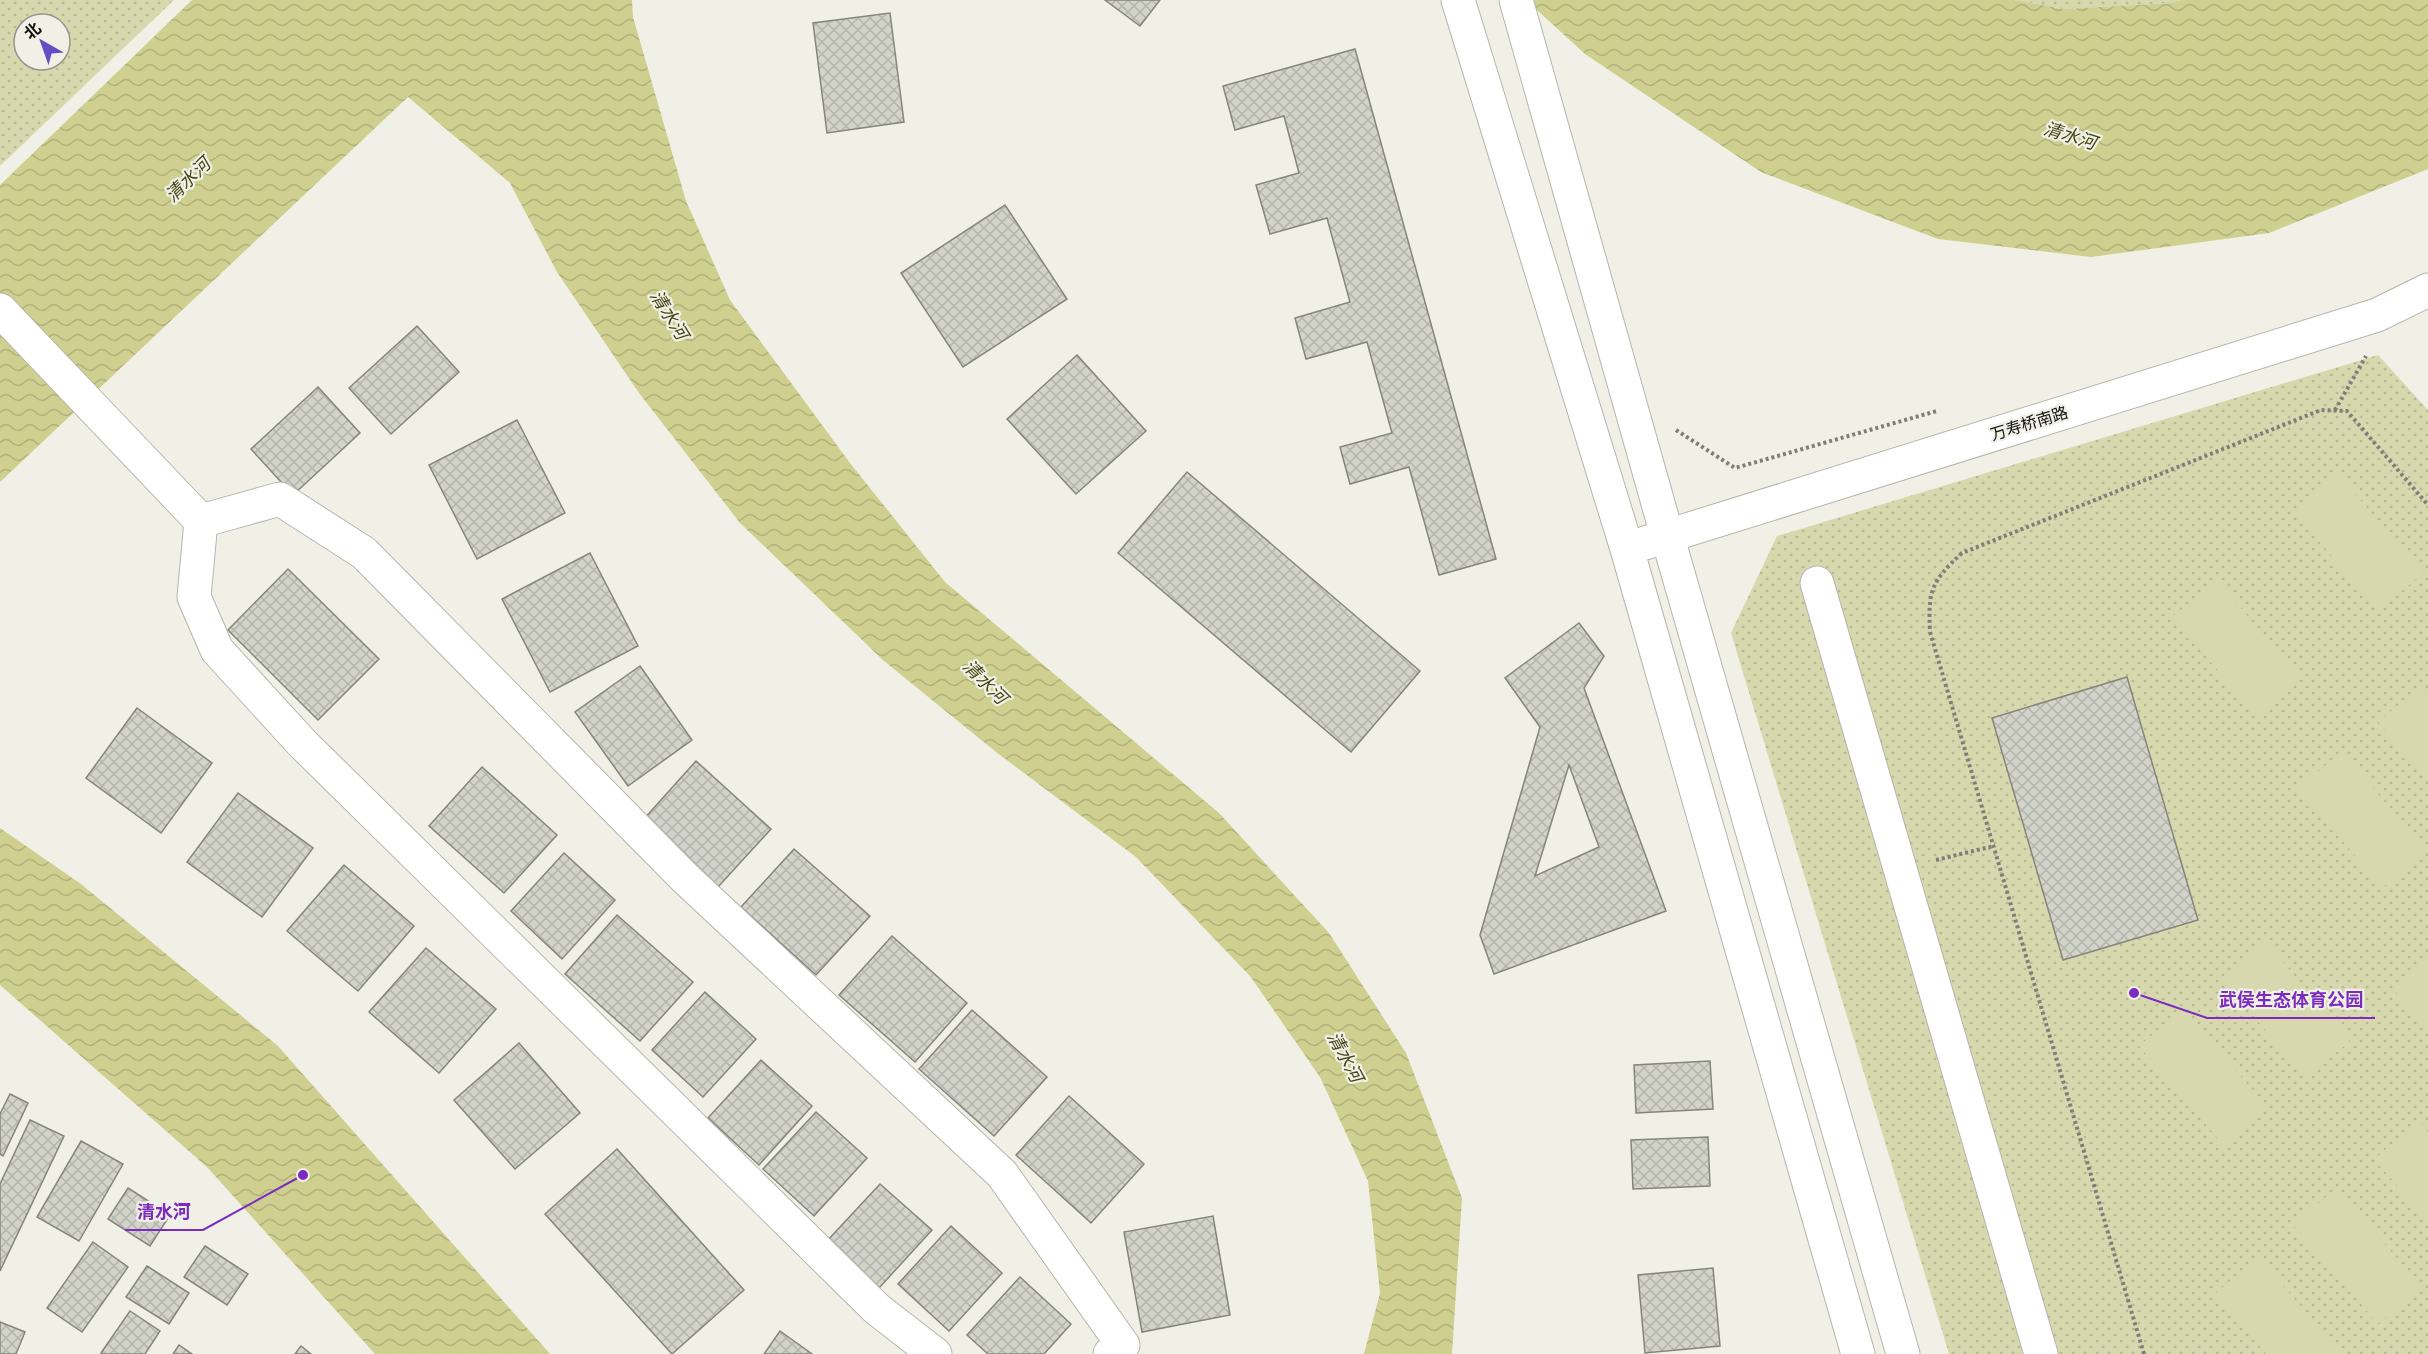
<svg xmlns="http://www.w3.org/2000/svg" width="2428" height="1354" viewBox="0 0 2428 1354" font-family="'Work Sans','Noto Sans SC',sans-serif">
<defs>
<pattern id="grass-dots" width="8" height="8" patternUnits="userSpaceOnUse" patternTransform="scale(1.5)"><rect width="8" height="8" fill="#d8d8ae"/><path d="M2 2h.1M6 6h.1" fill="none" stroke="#b8b894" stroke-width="1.8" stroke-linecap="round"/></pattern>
<pattern id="water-waves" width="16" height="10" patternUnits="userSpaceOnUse" patternTransform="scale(1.5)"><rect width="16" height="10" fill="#cfcf90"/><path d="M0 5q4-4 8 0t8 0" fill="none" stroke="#b1b17b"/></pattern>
<pattern id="building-cross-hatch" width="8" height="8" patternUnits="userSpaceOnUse" patternTransform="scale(1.5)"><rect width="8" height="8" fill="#d2d3c9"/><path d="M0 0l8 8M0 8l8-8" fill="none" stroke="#b3b4ab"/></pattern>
</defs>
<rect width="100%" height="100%" fill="#f0f0e6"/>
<g fill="url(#grass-dots)" fill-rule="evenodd">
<path d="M0,0H174L0,166ZM24,24H60V60H24Z"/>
<polygon points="2014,0 2181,0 2171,3 2064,9"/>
<polygon points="2378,355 2428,410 2428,1354 1949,1354 1731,633 1777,536"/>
</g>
<g fill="#d8d8ae">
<polygon points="2338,474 2423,573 2378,611 2294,512"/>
<polygon points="2217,580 2301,679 2257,716 2172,617"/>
<polygon points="2422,685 2428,692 2428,781 2378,722"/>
<polygon points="2342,751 2426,851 2382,888 2298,788"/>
<polygon points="2265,941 2350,1041 2306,1078 2221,978"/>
<polygon points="2428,958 2428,1030 2393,989"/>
<polygon points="2183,1009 2268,1108 2224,1146 2139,1046"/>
<polygon points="2419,1121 2428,1132 2428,1222 2374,1159"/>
<polygon points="2337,1187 2421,1287 2378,1324 2293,1225"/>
<polygon points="2258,1257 2342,1354 2266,1354 2215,1294"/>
</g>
<g fill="url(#water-waves)">
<polygon points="192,0 632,0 633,17 686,201 730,300 850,463 945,582 1219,813 1329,933 1406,1053 1462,1198 1452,1354 1364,1354 1380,1293 1368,1181 1320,1077 1250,976 1136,857 996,752 884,661 740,523 639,393 557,272 510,183 408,97 0,482 0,185"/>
<polygon points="1526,0 2014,0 2064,9 2171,3 2181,0 2428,0 2428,169 2269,233 2091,257 1938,239 1761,172 1585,54"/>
<polygon points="0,828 81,884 278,1046 550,1354 375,1354 207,1167 0,985"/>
</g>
<g fill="url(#building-cross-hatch)" stroke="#85857c" stroke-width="1.5" fill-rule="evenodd">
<polygon points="1105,0 1160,0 1140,26"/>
<polygon points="890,13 904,122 827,133 813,23"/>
<polygon points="1355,49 1496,559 1439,575 1409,467 1350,484 1340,447 1392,433 1367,342 1306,359 1295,318 1350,302 1327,218 1270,234 1256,185 1299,173 1284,116 1235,130 1223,86"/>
<polygon points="1005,205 1067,299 963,367 901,273"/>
<polygon points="417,326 459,372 391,434 349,388"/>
<polygon points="1077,355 1146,431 1076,494 1007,419"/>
<polygon points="318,387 360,433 293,495 251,449"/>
<polygon points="517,420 565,513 477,559 429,465"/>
<polygon points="1187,472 1420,671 1351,752 1118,553"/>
<polygon points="590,553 638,646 550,692 502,599"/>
<polygon points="288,569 379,659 318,720 228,630"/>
<path d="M1579,623L1604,656L1584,688L1666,911L1494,974L1480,935L1540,727L1505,678ZM1569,765L1599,847L1535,876Z"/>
<polygon points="640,666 692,740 628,786 575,712"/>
<polygon points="2127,677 2198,920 2063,960 1992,718"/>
<polygon points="137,708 212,763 161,833 86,778"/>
<polygon points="696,761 771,829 718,887 643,820"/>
<polygon points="482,767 557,835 504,893 429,826"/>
<polygon points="238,793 313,848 262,917 187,862"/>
<polygon points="794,849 870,916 816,975 741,907"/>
<polygon points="564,853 615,900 562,959 511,911"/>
<polygon points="344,865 414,926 358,991 287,931"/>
<polygon points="617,915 693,982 640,1041 565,974"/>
<polygon points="892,936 967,1003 915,1062 839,995"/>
<polygon points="426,948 496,1009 439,1073 369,1012"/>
<polygon points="705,992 756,1039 703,1097 652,1050"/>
<polygon points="972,1010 1047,1077 994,1136 919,1069"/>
<polygon points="519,1043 580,1113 515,1169 454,1100"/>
<polygon points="761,1060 812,1106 759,1165 708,1118"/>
<polygon points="1710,1061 1713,1109 1636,1113 1634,1065"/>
<polygon points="10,1094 28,1103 3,1156 0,1154 0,1114"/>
<polygon points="1069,1096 1144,1164 1091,1223 1016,1155"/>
<polygon points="816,1112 867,1158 814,1216 763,1169"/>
<polygon points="30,1120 64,1136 0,1271 0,1184"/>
<polygon points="1708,1137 1710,1186 1633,1189 1631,1140"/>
<polygon points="81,1141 123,1164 79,1241 37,1217"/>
<polygon points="617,1149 744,1290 672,1354 545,1214"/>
<polygon points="880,1184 932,1230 879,1288 827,1241"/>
<polygon points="128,1188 170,1215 150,1246 108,1219"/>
<polygon points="1213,1216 1230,1315 1142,1332 1124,1232"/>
<polygon points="951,1226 1002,1273 949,1331 898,1284"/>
<polygon points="93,1242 128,1267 82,1332 47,1308"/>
<polygon points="205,1246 248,1274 227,1305 184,1277"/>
<polygon points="147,1266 189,1293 169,1324 126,1297"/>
<polygon points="1713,1268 1720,1346 1645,1353 1638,1275"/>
<polygon points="1020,1277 1071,1324 1044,1354 988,1354 967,1335"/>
<polygon points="130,1311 160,1331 145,1354 103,1354 101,1353"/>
<polygon points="0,1322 25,1332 16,1354 0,1354"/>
<polygon points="780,1331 812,1354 764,1354"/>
<polygon points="179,1345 192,1354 173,1354"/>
<polygon points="301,1346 311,1354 295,1354"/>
</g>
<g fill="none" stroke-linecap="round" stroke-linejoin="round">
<defs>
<g id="minor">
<polyline points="1458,0 1627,549 1858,1354"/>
<polyline points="1516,0 1667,535 1903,1354"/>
<polyline points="0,310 201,521 194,597 217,650 302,743 877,1309 935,1354"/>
<polyline points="201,521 280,499 364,553 685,878 1002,1174 1123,1345 1110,1354"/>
<polyline points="1645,543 2377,315 2428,290"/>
<polyline points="1817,583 2041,1354"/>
</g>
</defs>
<use href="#minor" stroke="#b5b5ab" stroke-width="35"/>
<g stroke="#7f7f79" stroke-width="4" stroke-dasharray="3 3" stroke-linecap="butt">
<polyline points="2335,410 2366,356"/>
<polyline points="1676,430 1735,468 1937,411"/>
<polyline points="1936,860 1994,846"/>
<path d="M2144,1354L1930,632C1928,590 1931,582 1962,553L2321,410L2347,411L2428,505"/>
</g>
<use href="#minor" stroke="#fff" stroke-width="33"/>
</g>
<g text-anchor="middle" stroke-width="4.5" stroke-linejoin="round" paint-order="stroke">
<g font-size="16" fill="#0f0f0c" stroke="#f0f0e6">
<text transform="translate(2029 423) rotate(-17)" y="6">万寿桥南路</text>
</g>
<g font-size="18" font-style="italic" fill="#474616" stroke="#f0f0e6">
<text transform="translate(2070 136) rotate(17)" y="6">清水河</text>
<text transform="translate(188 180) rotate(-44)" y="6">清水河</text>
<text transform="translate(669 315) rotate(58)" y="6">清水河</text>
<text transform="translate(985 682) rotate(45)" y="6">清水河</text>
<text transform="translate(1345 1057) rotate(62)" y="6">清水河</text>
</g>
</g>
<path fill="none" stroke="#7b2cbf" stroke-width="2" d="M2134 993L2207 1018H2375M303 1175L203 1230H125"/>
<g fill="#7b2cbf" stroke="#f0f0e6" stroke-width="2">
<circle cx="2134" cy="993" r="6"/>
<circle cx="303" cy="1175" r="6"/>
</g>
<g font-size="18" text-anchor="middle" font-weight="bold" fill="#7b2cbf" stroke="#f0f0e6" stroke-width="4.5" stroke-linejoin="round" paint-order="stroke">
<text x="2291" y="1006">武侯生态体育公园</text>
<text x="164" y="1218">清水河</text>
</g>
<g transform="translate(42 42) rotate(320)"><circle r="28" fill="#f0f0e6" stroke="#96968f" stroke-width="1.5"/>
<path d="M0-4.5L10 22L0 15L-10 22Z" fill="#654cc4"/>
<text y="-9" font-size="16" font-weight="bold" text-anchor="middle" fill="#0f0f0c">北</text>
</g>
</svg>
